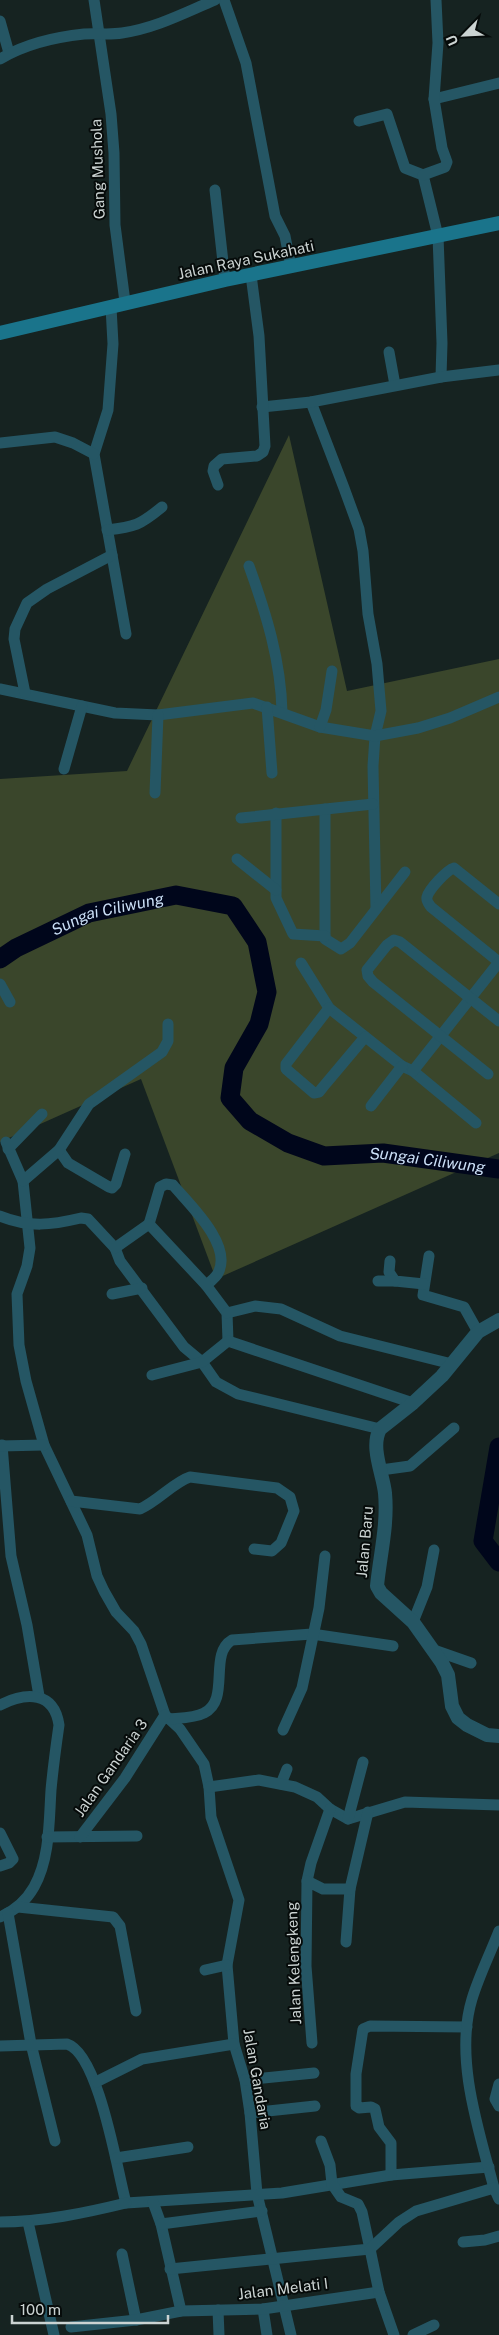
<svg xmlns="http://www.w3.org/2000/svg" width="499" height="2335" viewBox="0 0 499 2335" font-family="'Public Sans',sans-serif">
<rect width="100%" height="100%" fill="#162321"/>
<polygon fill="#3a462b" points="289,435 347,691 499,659 499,1153 216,1279 141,1079 0,1142 0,779 127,771"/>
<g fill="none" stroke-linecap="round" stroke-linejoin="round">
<g stroke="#00061b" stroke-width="19">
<path id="s1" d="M0,959L16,948L89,913L176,895L233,906L257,942L267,992L259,1024L234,1068L230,1098L250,1121L288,1143L324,1156L383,1153L499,1169"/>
<polyline points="499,1447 483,1541 499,1562"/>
</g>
<g stroke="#255664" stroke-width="11">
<polyline points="94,0 111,114 114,153 115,225 125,302"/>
<polyline points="224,0 246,63 275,216 285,236 291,267"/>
<polyline points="0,21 9,53"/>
<path d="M0,59C25,44 55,37 84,34C96,33 109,35 122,33C156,28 184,13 215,0"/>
<polyline points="434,99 499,83"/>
<polyline points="359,121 387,114 405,168 423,175 438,236 442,343 441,377"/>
<polyline points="423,175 445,167 447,162 442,148 434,99 438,43 436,0"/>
<polyline points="215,190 225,280"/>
<polyline points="111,307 113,344 108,410 94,454 126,634"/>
<polyline points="389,352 395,385"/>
<polyline points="311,402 344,488 359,529 363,551 368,614 377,664 381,711 375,736 373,766 376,909"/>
<polyline points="262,407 311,402 441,377 499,370"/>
<polyline points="0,443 55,437 73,443 94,454"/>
<polyline points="218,485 213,471 214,466 222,459 257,456 263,452 265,446 259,336 251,275"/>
<path d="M107,530C135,527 140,525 162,507"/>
<path d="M249,566C266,613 281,661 282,712"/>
<polyline points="0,689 115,713 158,715 253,703 320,727 375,736 418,728 450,718 499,697"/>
<polyline points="25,693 14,639 15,629 27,603 47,589 112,555"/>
<polyline points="267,707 272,773"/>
<polyline points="320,727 326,710 332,671"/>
<polyline points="64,769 82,706"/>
<polyline points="155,793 158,715"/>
<polyline points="325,809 325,939 341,949 350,943 405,872"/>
<polyline points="276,813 276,898 293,934 325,936"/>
<polyline points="241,818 373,804"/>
<polyline points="237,859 276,890"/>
<path d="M499,904L454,868C447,870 429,889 427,897C426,901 429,904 431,907L499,962"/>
<polyline points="301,963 329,1008 402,1066 413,1071 476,1123"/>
<polyline points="0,984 10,1002"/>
<polyline points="329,1008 286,1064 286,1069 314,1093 319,1092 323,1087 365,1037"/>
<polyline points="413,1071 499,962"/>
<polyline points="488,1074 373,982 368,976 367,970 387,945 394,940 400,942 499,1021"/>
<polyline points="371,1106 402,1066"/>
<polyline points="6,1142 23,1181 30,1248 27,1266 17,1294 19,1345 26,1381 44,1445 87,1535 97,1576 104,1591 116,1612 134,1631 141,1644 165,1715 180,1729 204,1764 209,1787 211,1817 239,1900 227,1965 234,2044 245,2080 250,2113 257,2194 291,2335"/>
<polyline points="8,1149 42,1114"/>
<polyline points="59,1150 68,1163 109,1187 112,1188 116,1184 125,1154"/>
<polyline points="23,1181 59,1150 89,1104 162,1052 168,1041 168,1024"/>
<path d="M0,1216C30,1228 51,1225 81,1218L88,1219L115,1248L120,1261L184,1347L202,1362L216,1382L238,1394L380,1429"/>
<path d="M149,1224L160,1187L166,1184L173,1185C189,1204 231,1243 219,1271C217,1277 210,1282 206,1285"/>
<polyline points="115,1248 149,1224 206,1285 227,1313 228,1341"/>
<polyline points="429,1256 423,1295 464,1307 478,1332"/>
<polyline points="390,1261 389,1272 395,1281 424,1284"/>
<polyline points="378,1281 395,1281"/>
<polyline points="112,1294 142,1288"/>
<polyline points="227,1313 255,1306 281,1309 340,1336 452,1364"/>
<polyline points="152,1375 202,1362 228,1341 413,1403"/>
<polyline points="2,1445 11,1556 27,1625 39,1696"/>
<polyline points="0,1446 44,1445"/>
<polyline points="381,1470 410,1466 454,1428"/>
<path d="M71,1501L140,1509C158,1501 174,1482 190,1477L277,1488L290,1497L294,1511L281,1543L272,1551L254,1549"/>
<polyline points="413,1622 427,1587 434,1550"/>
<polyline points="431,1649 471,1663"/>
<path d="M0,1705C26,1692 54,1691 59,1725C56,1746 53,1768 51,1790C49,1821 50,1859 34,1887C26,1901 14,1911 0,1917"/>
<path d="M169,1719C180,1718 195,1718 204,1713C231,1700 208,1654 232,1640L312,1634L393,1646"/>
<polyline points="283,1730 302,1688 319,1608 325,1556"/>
<polyline points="281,1784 287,1769"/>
<polyline points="209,1787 259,1780 295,1787 317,1797 330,1809 348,1819 405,1802 499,1805"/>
<polyline points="348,1819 363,1762"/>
<polyline points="0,1833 13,1859 9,1863 0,1866"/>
<polyline points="47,1837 137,1836"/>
<polyline points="80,1837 125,1778 165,1715"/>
<polyline points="307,1881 311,1863 330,1809"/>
<polyline points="18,1907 113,1917 120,1926 136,2011"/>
<polyline points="8,1913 31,2044 55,2141"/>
<polyline points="346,1942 350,1889"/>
<polyline points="205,1970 227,1965"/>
<polyline points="312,2043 306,1966 307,1881 323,1889 350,1889 368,1812"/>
<path d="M0,2046L67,2044C99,2054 117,2170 126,2203L282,2193L391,2175L489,2167"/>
<polyline points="245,2080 314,2073"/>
<polyline points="96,2082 142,2059 234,2044"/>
<polyline points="499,2084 495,2099 499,2106"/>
<polyline points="250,2113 315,2106"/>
<polyline points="116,2158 188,2147"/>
<polyline points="391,2175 391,2143 379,2127 375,2109 371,2107 359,2108 356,2106 356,2074 363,2029 370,2026 467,2027"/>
<path d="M494,2188C479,2131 454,2058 472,1999C479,1976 490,1954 499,1931"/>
<polyline points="153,2202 161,2224 181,2311"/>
<path d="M0,2222C42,2222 85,2213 126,2203"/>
<polyline points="28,2222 54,2335"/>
<polyline points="161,2224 262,2211"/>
<polyline points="463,2242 485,2240 499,2236"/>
<polyline points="122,2254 136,2320"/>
<polyline points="170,2269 370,2249 362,2212 358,2204 341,2197 332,2184 330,2165 321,2141"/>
<polyline points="263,2309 267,2335"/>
<polyline points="218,2310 219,2335"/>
<polyline points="71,2327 136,2320 181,2311 263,2309 379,2292"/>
<polyline points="394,2335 379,2292 370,2249 399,2222 416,2211 494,2188 499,2199"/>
<polyline points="413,2335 434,2325"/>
</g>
<path stroke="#255664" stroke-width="14" d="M499,1320L478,1332L442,1376L413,1403L380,1429C370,1447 383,1474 385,1493C388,1525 380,1555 377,1586L381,1593L413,1622L442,1663L448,1675L452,1706L458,1718L467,1725L487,1735L499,1736"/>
<polyline stroke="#1a748b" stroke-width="14" points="0,333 225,280 499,223"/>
</g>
<g text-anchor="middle" stroke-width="4" stroke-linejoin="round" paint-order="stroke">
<g font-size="15" fill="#cbd3d2" stroke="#060b0a">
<text transform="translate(98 169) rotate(-92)" y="5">Gang Mushola</text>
<text transform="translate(246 260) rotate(-12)" y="5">Jalan Raya Sukahati</text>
<text transform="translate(365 1542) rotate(-85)" y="5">Jalan Baru</text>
<text transform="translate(111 1768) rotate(-55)" y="5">Jalan Gandaria 3</text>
<text transform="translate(294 1963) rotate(-92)" y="5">Jalan Kelengkeng</text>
<text transform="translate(257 2079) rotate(80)" y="5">Jalan Gandaria</text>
<text transform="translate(283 2289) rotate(-7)" y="5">Jalan Melati I</text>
</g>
<g font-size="16" font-style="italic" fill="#cadff6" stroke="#060b0a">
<text dy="6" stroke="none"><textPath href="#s1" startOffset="118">Sungai Ciliwung</textPath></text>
<text dy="6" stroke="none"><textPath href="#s1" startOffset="672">Sungai Ciliwung</textPath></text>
</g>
</g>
<g transform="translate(464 35) rotate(246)" stroke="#060b0a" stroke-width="4" paint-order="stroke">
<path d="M0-4L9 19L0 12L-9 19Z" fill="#cbd3d2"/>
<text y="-8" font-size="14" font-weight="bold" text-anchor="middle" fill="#cbd3d2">U</text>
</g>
<path d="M12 2315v8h156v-8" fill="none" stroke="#cbd3d2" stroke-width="2.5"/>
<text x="20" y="2315" font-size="15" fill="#cbd3d2" stroke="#060b0a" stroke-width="4" paint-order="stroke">100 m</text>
</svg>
